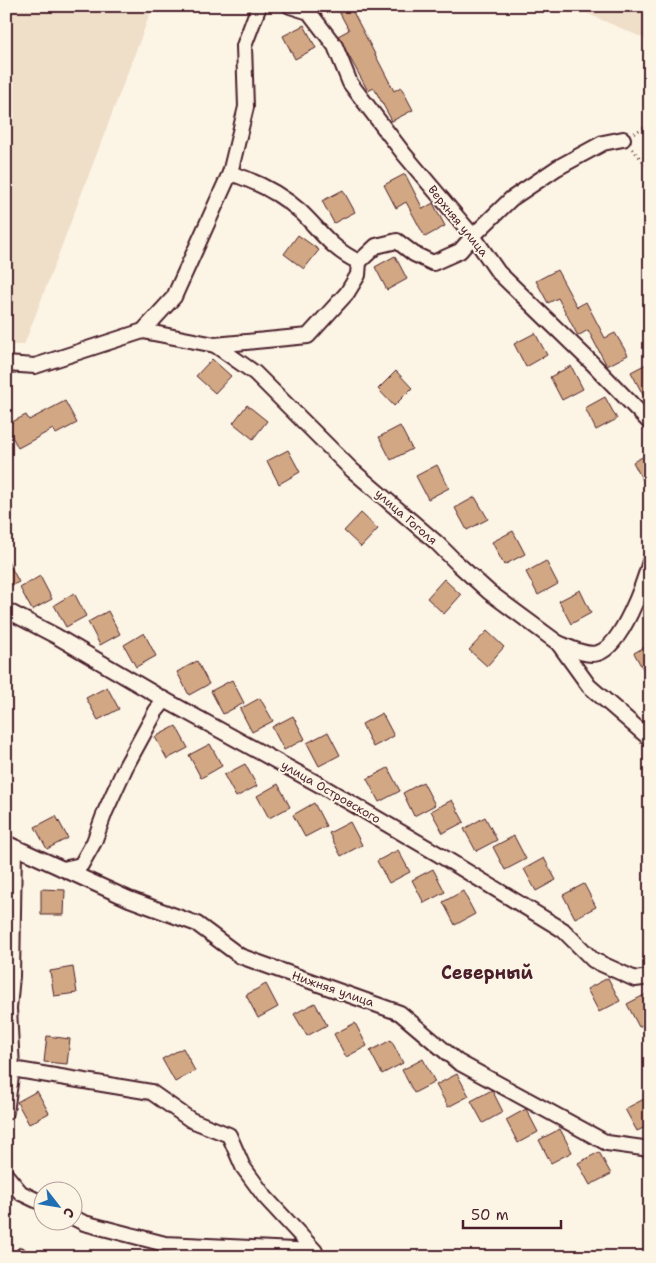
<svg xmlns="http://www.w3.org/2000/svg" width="656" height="1263" viewBox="0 0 656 1263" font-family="'Shantell Sans',sans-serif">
<rect width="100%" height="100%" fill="#fcf5e5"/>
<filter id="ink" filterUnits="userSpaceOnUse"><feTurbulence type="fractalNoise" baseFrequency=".02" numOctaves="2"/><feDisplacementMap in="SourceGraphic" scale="10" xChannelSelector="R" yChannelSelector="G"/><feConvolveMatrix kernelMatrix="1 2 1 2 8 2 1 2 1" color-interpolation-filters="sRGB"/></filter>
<g filter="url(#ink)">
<g fill="#efdec8">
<polygon points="6,6 153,6 24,345 6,345"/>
<polygon points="570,6 650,6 650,41"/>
</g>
<g fill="#d2a884" stroke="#4a1f2b">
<polygon points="336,6 350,6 394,91 401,87 413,110 392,121 374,88 368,91 338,36 349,30"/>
<polygon points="304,25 316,48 295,59 283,36"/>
<polygon points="405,174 423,209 433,203 445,226 425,237 406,202 396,208 384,185"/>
<polygon points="343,190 355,212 334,223 322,201"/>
<polygon points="298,235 319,250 304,269 284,254"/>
<polygon points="395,256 407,279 387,290 375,267"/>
<polygon points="557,270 577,307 586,302 605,338 615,333 628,355 607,366 588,330 578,336 558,298 548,303 536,281"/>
<polygon points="535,333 547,355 526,367 514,344"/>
<polygon points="212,359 231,376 215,393 196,376"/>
<polygon points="650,362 650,408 631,372"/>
<polygon points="571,366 583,389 562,400 550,377"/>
<polygon points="396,371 412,388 394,406 378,389"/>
<polygon points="605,397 617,419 596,430 585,408"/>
<polygon points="65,401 77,423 56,434 53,429 18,448 6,425 26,415 29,420"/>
<polygon points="247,405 267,421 253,439 233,423"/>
<polygon points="400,426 412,449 391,460 379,437"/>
<polygon points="288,450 300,472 279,484 267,461"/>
<polygon points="650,453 650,494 633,462"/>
<polygon points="437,465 449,488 428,499 416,476"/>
<polygon points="475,497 488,519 467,530 455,508"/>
<polygon points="361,513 378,529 361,547 344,531"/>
<polygon points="513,531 525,554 504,565 492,542"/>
<polygon points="6,558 19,582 6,588"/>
<polygon points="546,561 558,584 538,595 526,572"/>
<polygon points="40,576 52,599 32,610 20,588"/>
<polygon points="444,579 461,595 444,614 427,598"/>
<polygon points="580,590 591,613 571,624 559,601"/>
<polygon points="74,593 86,616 66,627 54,605"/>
<polygon points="108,611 120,634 100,645 88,622"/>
<polygon points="487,631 504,647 487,666 469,650"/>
<polygon points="144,633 156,656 136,667 124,645"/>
<polygon points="650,644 650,682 634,653"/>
<polygon points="197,661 209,684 189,695 177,672"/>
<polygon points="232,680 244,703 223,714 211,691"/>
<polygon points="107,687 119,709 98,720 86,698"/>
<polygon points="260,698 273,721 252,732 240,709"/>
<polygon points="382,713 394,736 373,747 362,724"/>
<polygon points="293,716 305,739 284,750 272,727"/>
<polygon points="176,726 188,748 167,759 155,737"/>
<polygon points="328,732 340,755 319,766 307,743"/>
<polygon points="210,744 222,766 201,778 189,755"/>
<polygon points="245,764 257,786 236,797 224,775"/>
<polygon points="388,768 400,791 379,802 367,779"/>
<polygon points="423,782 435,805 414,816 403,793"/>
<polygon points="278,784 290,807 269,818 257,796"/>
<polygon points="452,800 464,822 443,833 431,811"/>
<polygon points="314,803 326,826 305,837 293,815"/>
<polygon points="56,816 68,838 47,849 35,827"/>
<polygon points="485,817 497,840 476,851 464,829"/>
<polygon points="350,822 362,845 341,856 329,833"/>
<polygon points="514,836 526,859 505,870 493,847"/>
<polygon points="398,850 410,872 389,883 377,861"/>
<polygon points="544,858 556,880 536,891 524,869"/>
<polygon points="433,869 445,892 424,903 412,880"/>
<polygon points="584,884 596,907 575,918 563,895"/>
<polygon points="41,889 65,890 64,915 41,915"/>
<polygon points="463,891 475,914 455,925 443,902"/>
<polygon points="73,967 77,993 54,996 50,971"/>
<polygon points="608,978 620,1001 599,1012 587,989"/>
<polygon points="266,984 278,1007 258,1018 246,995"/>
<polygon points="650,992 650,1021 639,1027 627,1004"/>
<polygon points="315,1003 327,1025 307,1036 294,1014"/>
<polygon points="355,1023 367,1046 346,1057 334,1034"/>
<polygon points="47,1036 70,1039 67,1064 44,1062"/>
<polygon points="391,1040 403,1063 382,1074 370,1051"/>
<polygon points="183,1048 195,1071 175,1082 162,1059"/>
<polygon points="423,1059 435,1082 414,1093 402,1070"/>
<polygon points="457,1074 469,1096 448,1107 436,1085"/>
<polygon points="492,1090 503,1112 483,1123 471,1101"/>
<polygon points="37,1091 49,1113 29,1124 17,1102"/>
<polygon points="646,1098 650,1105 650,1125 637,1131 625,1109"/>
<polygon points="526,1109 538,1132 518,1143 506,1120"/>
<polygon points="560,1129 572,1152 551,1163 539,1140"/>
<polygon points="599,1152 611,1174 590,1185 578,1163"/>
</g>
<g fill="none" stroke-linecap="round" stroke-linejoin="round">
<defs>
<polyline id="service" points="18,1257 21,1252"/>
<g id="minor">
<polyline points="290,6 309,12 335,46 350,83 404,154 473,236 498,272 592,363 650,423"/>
<path d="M230,173C255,181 281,194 301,212C322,232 331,249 359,262"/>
<polyline points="143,331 215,345 255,373 352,470 437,543 458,564 489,592 558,643 589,686 650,739"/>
<polyline points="215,345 308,336 347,293 358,275 359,262 376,246 397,241 414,254 433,263 460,251 473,236 511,199 557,168 603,143 623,139"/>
<polyline points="6,364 35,366 143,331 174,297 230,173 246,107 244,46 259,6"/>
<polyline points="6,610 56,636 165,700 320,785 438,854 563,930 593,960 635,979 650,977"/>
<path d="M558,643C569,647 586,657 598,653C622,646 644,583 650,561"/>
<polyline points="6,843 129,899 197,924 240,956 400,1013 458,1062 607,1143 650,1149"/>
<polyline points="63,869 81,865 94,842 105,812 126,766 156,711 165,700"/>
<polyline points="12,1069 151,1092 191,1120 229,1135 243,1167 265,1197 315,1251 165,1244 84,1223 72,1217"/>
<polyline points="6,1112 12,1069 9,1008 12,976 14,848"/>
<polyline points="6,1175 21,1193 42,1203"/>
</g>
</defs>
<use href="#service" stroke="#4a1f2b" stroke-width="11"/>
<use href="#minor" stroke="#4a1f2b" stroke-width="18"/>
<g stroke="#4a1f2b" stroke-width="2.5" stroke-dasharray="1 4" stroke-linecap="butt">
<polyline points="634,133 650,124"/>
<polyline points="632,149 650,169"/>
</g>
<use href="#service" stroke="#fcf5e5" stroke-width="7"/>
<use href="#minor" stroke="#fcf5e5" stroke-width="14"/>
</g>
</g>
<g text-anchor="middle" stroke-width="4" stroke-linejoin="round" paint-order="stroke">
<g font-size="12" fill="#4a1f2b" stroke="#fcf5e5">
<text transform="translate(458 221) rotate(51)" y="4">Верхняя улица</text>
<text transform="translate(406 517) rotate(41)" y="4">улица Гоголя</text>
<text transform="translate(331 792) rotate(30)" y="4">улица Островского</text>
<text transform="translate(333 989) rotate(19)" y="4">Нижняя улица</text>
</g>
<g font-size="18" font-weight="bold" fill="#4a1f2b" stroke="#fcf5e5">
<text x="487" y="979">Северный</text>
</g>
</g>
<rect width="656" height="1263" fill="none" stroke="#fcf5e5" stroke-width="25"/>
<rect x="12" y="12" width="631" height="1238" fill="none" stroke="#4a1f2b" stroke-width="2" filter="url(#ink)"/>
<g transform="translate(58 1206) rotate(121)"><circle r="24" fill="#fcf5e5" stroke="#b59f9b"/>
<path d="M0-4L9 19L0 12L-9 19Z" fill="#1f6fb2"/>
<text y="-8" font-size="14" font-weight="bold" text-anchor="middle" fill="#4a1f2b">С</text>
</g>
<path d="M463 1220v8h98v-8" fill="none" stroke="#4a1f2b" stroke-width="2.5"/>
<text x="471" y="1220" font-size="15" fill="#4a1f2b" stroke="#fcf5e5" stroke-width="4" paint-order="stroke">50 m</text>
</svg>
